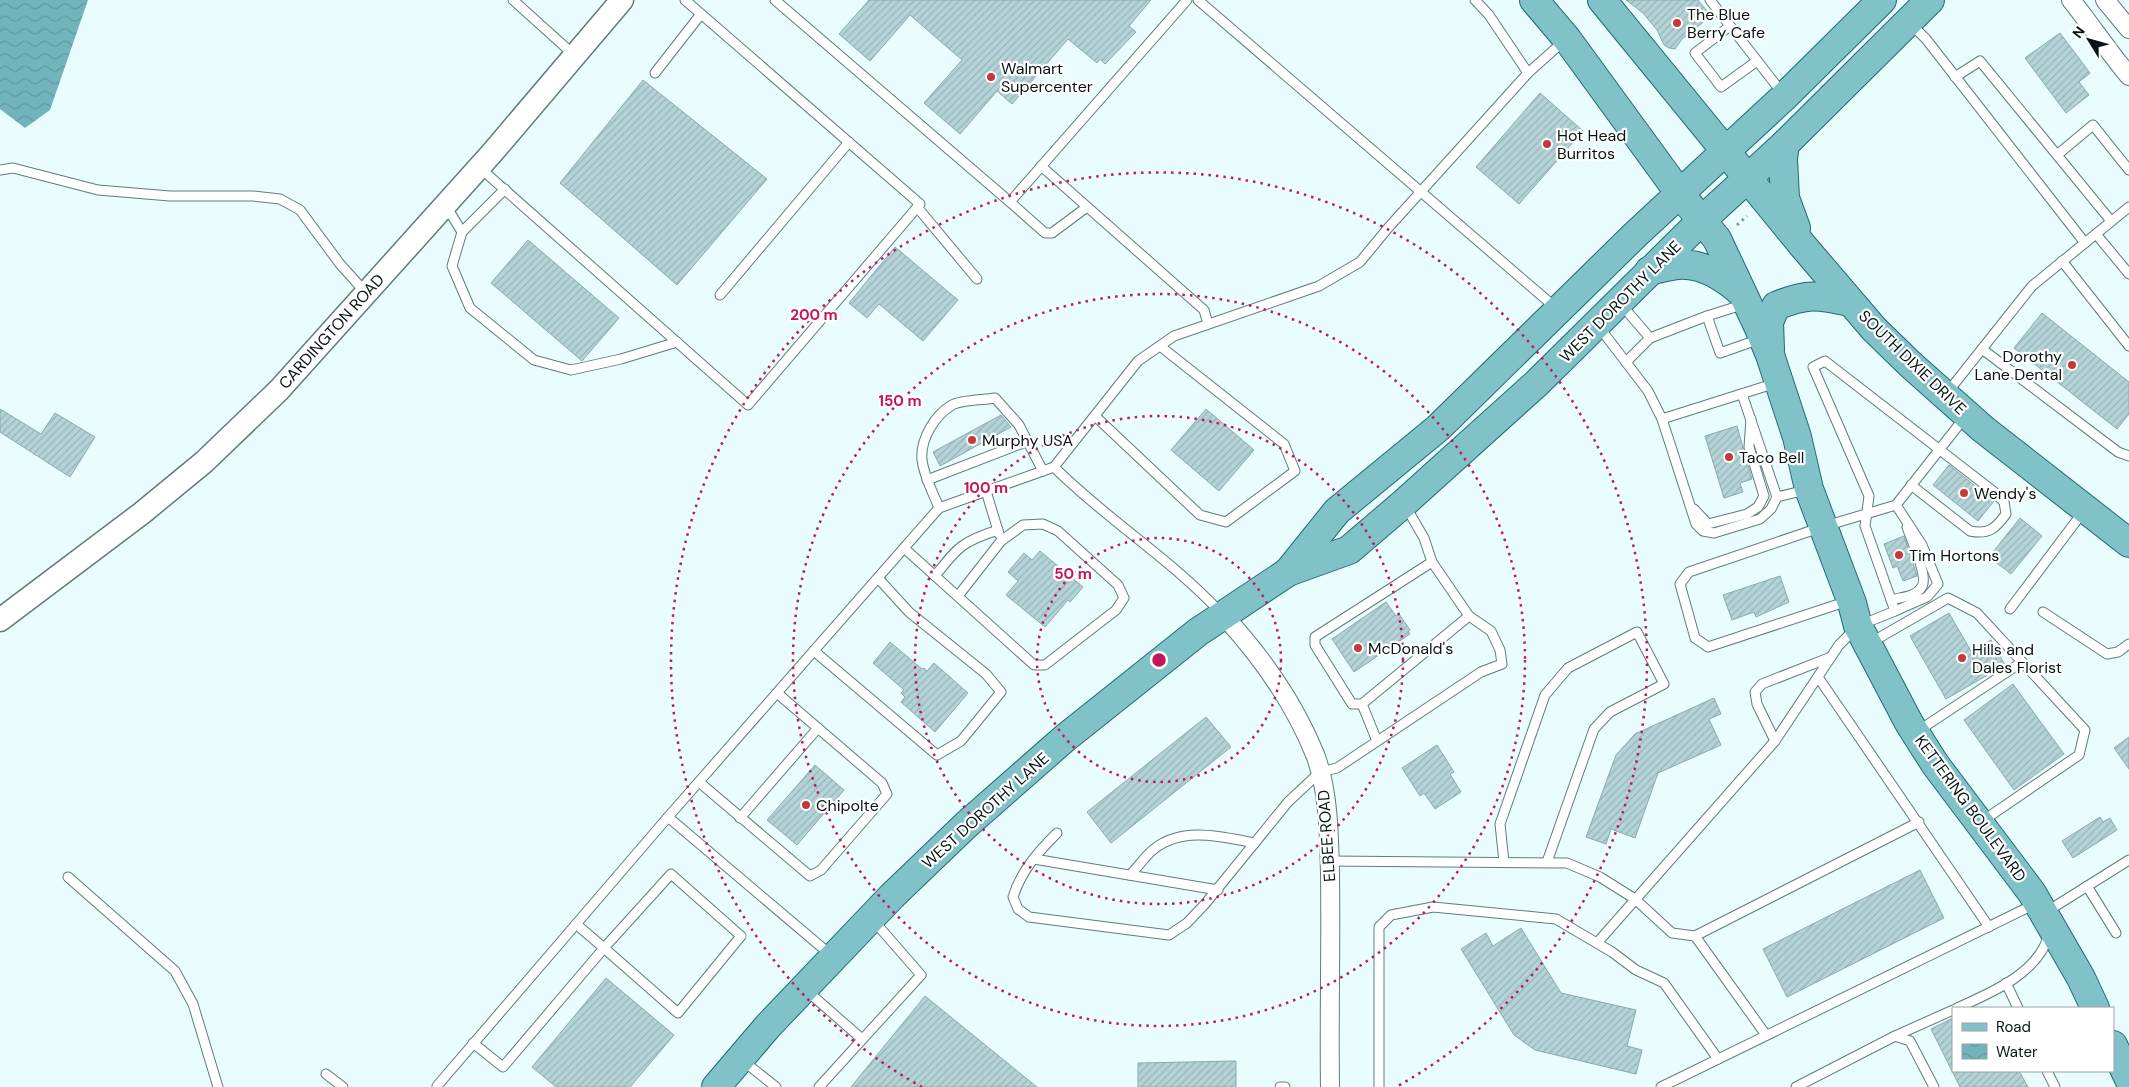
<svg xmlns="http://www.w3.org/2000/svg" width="2129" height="1087" viewBox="0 0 2129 1087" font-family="'DM Sans',sans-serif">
<defs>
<pattern id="water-waves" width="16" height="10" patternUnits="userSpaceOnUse" patternTransform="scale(1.25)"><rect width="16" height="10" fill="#71b4bb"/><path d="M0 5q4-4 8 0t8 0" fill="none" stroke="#609aa0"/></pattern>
<pattern id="building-hatch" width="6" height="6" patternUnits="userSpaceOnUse" patternTransform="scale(1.25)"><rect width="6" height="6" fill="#b3d3d7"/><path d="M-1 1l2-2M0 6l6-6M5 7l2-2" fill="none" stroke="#98b4b8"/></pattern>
</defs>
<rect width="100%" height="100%" fill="#e9fcfe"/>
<polygon fill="url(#water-waves)" points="0,0 88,0 50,110 25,128 0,109"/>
<g fill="url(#building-hatch)" stroke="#8baaad">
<polygon points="869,0 1151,0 1129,26 1136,32 1105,64 1100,59 1097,63 1068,39 1012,104 997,91 960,134 924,103 962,60 910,15 870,61 839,34"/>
<polygon points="1626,0 1698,0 1711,16 1682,39 1675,49 1669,48 1664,45 1657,30 1643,13"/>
<polygon points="2060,33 2090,73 2079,82 2089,95 2066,113 2025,58"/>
<polygon points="643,80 767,179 677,285 560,183"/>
<polygon points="1540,93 1583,131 1519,204 1476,167"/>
<polygon points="528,240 619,318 582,361 491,283"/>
<polygon points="895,247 958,300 923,341 879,304 867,318 849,303"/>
<polygon points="2042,313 2129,382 2129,414 2117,429 2014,348"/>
<polygon points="0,409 41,434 55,413 95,437 70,477 0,432"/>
<polygon points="1206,409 1254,450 1219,491 1171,450"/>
<polygon points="1001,415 1011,427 940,466 933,452"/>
<polygon points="1737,426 1752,479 1740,483 1743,492 1724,498 1705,436"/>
<polygon points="1949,465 1994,501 1978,521 1933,485"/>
<polygon points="2020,518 2042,536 2011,574 1989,557"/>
<polygon points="1904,536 1917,576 1903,581 1897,566 1893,568 1884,544"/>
<polygon points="1040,551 1083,587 1070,602 1068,600 1045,627 1006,595 1018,581 1008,572 1024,553 1032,560"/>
<polygon points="1780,576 1789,602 1756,617 1754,612 1732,620 1723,595"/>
<polygon points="1386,602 1396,616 1399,614 1410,630 1408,631 1410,634 1354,672 1332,639"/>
<polygon points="1949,613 1971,651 1991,640 2005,665 1946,699 1910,636"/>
<polygon points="890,642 922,669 924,668 927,671 934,663 968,693 935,732 901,702 905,697 901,693 904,690 873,663"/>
<polygon points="2013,684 2064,754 2014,790 1964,720"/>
<polygon points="1714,698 1721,714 1709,719 1721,745 1658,773 1635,838 1611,829 1606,844 1586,837 1616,755 1635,734"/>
<polygon points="1206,717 1231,747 1111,843 1087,812"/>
<polygon points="2129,737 2129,769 2114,748"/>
<polygon points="1437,745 1454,772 1450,774 1461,792 1435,809 1424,793 1420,796 1402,768"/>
<polygon points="815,765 844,790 797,845 767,820"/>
<polygon points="2100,817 2103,822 2110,818 2117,830 2073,858 2062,841"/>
<polygon points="1920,870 1944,918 1787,997 1763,949"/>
<polygon points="1521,928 1561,993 1636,1010 1627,1046 1642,1050 1636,1074 1535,1050 1514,1035 1461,949 1486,933 1493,946"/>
<polygon points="606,978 674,1035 630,1087 556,1087 532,1067"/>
<polygon points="925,996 1037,1087 851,1087"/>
<polygon points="1953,1018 1953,1071 2019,1071 2028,1087 1960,1087 1931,1029"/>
<polygon points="1236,1061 1236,1087 1138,1087 1138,1063"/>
</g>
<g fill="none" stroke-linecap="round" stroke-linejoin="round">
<defs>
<g id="service">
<polyline points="513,0 574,55"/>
<polyline points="775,0 1010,202 1187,0"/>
<polyline points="1198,0 1556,308"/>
<polyline points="1475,0 1489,15 1528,73"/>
<polyline points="1710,0 1783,94"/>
<polyline points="1911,24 1926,39 2085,243"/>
<polyline points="1730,26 1695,53 1721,87 1757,61"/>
<polyline points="655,73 701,14"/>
<polyline points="1955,77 1980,61 2111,221"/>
<polyline points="2057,155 2093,125 2129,170"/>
<polyline points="1041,166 1204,310 1208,324"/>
<polyline points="479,167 748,405 920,204 685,0"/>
<polyline points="0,170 13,168 98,190 170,196 253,196 280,199 300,210 340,264 366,293"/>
<polyline points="1010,202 1045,233 1052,233 1087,207"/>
<polyline points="446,206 462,232 452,266 470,308 534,360 571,370 621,359 677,342"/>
<polyline points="917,207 977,279"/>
<polyline points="462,232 505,189"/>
<polyline points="2096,234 2129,274"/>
<polyline points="2062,261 2129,346"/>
<polyline points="720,295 849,142"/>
<polyline points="1620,303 1650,338 1626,362"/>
<polyline points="1745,304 1707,316 1720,353 1760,339"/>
<polyline points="1599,327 1648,391 1662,419 1776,383"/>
<polyline points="1650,338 1707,316"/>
<polyline points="1982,349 2118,452 2129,456"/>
<polyline points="1947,393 2032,286 2129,207"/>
<polyline points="1742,394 1777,497"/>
<polyline points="1095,416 1200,515 1226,522 1295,471 1284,444 1160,346"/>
<polyline points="1662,419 1696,524 1703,531 1714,533 1760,519 1771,509 1777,497 1806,490"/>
<polyline points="927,480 1028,441"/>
<polyline points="986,491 999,534"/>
<path d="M939,508C933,492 924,477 922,460C920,439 935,415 952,405C961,400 984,400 995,398L1019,425L1043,471"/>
<polyline points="1694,509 1708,524 1747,514 1758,507 1764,496 1749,447 1751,419"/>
<polyline points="904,548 1034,665 1045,665 1116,610 1124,598 1118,585 1058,531 1043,524 1023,525 1001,541 958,596"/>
<polyline points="1432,562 1315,637 1315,645 1352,704 1362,704 1469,616"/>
<path d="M935,576C958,547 961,542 998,530"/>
<path d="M1891,600C1901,597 1915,597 1921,588C1930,578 1911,540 1907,527"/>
<polyline points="1848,601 1708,647 1695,638 1680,584 1689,572 1822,527 1896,505 1965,417"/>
<polyline points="2010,609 2083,512"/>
<polyline points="1895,611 1927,597 1938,584 1922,545 1896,505"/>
<polyline points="2043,612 2107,654 2118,652 2129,644"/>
<path d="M1221,613C1170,558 1107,520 1054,467L1138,361L1174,336L1319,286L1360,262L1388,228L1528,73L1565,40"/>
<polyline points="1870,643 1948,598 1977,613 2085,730 2079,755 1981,822"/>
<polyline points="814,651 937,755 961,741 1001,692 986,674 909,612 878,578"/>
<polyline points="1818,677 1989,927"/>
<polyline points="1362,704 1377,741"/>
<polyline points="1918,731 2022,662"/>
<polyline points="1775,741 1757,704 1755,692 1762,684 1831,657"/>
<polyline points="699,782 810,876 821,870 887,794 882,783 777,693"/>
<polyline points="668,817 832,956"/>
<polyline points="740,818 818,728"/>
<path d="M1057,833C1038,852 1021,871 1013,897L1018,909L1029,917L1169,935L1187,923L1205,904L1288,802L1320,772L1337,768L1481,672L1502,664L1500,650L1491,631L1469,616L1432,562L1424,538L1406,507"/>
<polyline points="1034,859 1218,890"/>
<polyline points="1329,861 1567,863 1600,877 1635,899 1672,933 1695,936 1919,822"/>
<polyline points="1504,862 1500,824 1545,695 1568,668 1637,632 1664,684 1610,712 1594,729 1547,862"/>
<polygon points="671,874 741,936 678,1013 604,948"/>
<path d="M1130,875C1138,867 1145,856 1154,849C1183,826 1222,837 1255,843"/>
<polyline points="68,877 175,971 193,1004 218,1087"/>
<polyline points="2087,886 2116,933"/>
<polyline points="2046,912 2129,860"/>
<polyline points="1695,936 1766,1035"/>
<path d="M1597,943L1775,741L1839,645L1858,626L1895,611L1865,526L1869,496L1813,367L1825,361L1993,491L2004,502L2006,514C1996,528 1989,535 1970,531L1911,485"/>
<polyline points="2006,983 2018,1008"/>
<polyline points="806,990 862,1039"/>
<path d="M1957,1008C1991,993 2039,973 2049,934"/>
<polyline points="1895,1036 1953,1010"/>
<polyline points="473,1043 503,1067 604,948 576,924"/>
<polyline points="742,1060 776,1087"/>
<polyline points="2047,1071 2055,1087"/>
<polyline points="326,1074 343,1087"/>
<polyline points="437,1086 668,817 939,508 1054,467"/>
<polyline points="819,1087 921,975 873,920"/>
<polyline points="1280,1087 1285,1087"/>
<polyline points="1379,1087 1379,927 1391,915 1433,907 1556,919 1612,952 1636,970 1664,983 1718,1059"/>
<polyline points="1661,1087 2035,904"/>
<polyline points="1796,1087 1895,1036 1910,1041 1934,1087"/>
</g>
<g id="minor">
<path d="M2071,0C2091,25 2108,51 2129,76"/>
<polyline points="2105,0 2129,29"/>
<path d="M1223,615C1262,657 1295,704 1316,757C1329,794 1329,836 1330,874C1331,945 1329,1016 1330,1087"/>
</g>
<polyline id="tertiary" points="0,620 142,513 204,462 279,390 492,153 622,0"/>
<g id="primary">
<polyline points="1534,0 1567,39 1680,194 1717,239 1758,326 1770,355 1797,437 1809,489 1852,603 1858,626 1909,723 1935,764 2032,893 2081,978 2095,1008"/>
<polyline points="1602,0 1803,246 1874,329 1910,364 1983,429 2129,543"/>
<polyline points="1785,144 1783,159 1785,198 1796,228"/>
<path d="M1649,271C1658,269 1668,266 1677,265C1702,262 1724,277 1742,293"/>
<path d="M1770,349L1769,322L1776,306C1807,293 1818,295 1850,302"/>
<polyline points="1288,572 1337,511 1438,428 1636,234 1784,97 1882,0"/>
<polyline points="2113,1045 2129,1079"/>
<polyline points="716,1087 768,1026 892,896 966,825 1065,738 1198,632 1288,572 1349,550 1404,503 1537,383 1702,220 1785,144 1930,0"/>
</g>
</defs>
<use href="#service" stroke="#5f7c7f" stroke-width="11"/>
<use href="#minor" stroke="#5f7c7f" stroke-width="20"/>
<use href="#tertiary" stroke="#5f7c7f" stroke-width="25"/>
<use href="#primary" stroke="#1f6b72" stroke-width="30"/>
<polyline stroke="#8a9a9b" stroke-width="3" stroke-dasharray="2.5 4" stroke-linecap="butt" points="1737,225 1747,216"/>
<use href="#service" stroke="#fff" stroke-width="9"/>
<use href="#minor" stroke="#fff" stroke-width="18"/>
<use href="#tertiary" stroke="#fff" stroke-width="22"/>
<use href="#primary" stroke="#80c2c8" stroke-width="28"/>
</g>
<g fill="none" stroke="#c2185b" stroke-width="2.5" stroke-dasharray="2.5 5">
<circle cx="1159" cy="660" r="122"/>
<circle cx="1159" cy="660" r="244"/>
<circle cx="1159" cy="660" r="366"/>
<path d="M922 1087A488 488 0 1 1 1396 1087"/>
</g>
<g fill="#c8383b" stroke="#fff" stroke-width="2">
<circle cx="1677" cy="23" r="5"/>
<circle cx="991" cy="77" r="5"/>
<circle cx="1547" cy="144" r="5"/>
<circle cx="2072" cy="365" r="5"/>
<circle cx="972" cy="440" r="5"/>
<circle cx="1729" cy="457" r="5"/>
<circle cx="1964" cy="493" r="5"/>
<circle cx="1899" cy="555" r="5"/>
<circle cx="1358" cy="648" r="5"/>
<circle cx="1962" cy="658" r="5"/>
<circle cx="806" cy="805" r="5"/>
</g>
<g text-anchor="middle" stroke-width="4.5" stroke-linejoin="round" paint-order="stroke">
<g font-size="16" fill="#071314" stroke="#fff" text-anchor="start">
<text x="1687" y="20">The Blue<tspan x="1687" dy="18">Berry Cafe</tspan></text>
<text x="1001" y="74">Walmart<tspan x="1001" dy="18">Supercenter</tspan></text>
<text x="1557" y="141">Hot Head<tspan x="1557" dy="18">Burritos</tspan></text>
<text x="2062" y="362" text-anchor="end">Dorothy<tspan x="2062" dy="18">Lane Dental</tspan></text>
<text x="982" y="446">Murphy USA</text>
<text x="1739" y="463">Taco Bell</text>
<text x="1974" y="499">Wendy's</text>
<text x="1909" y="561">Tim Hortons</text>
<text x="1368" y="654">McDonald's</text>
<text x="1972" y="655">Hills and<tspan x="1972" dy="18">Dales Florist</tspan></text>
<text x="816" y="811">Chipolte</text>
</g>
<g font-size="16" fill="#071314" stroke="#fff">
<text transform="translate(1620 301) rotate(-45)" y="6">WEST DOROTHY LANE</text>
<text transform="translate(331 331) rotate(-48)" y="6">CARDINGTON ROAD</text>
<text transform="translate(1913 362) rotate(44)" y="6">SOUTH DIXIE DRIVE</text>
<text transform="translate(1971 808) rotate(54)" y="6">KETTERING BOULEVARD</text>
<text transform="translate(985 810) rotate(-42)" y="6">WEST DOROTHY LANE</text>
<text transform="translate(1326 836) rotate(-94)" y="6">ELBEE ROAD</text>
</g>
</g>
<circle cx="1159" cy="660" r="8" fill="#c2185b" stroke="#fff" stroke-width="2.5"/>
<g font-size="15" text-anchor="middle" font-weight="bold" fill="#c2185b" stroke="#fff" stroke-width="4.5" stroke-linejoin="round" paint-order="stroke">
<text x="814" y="320">200 m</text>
<text x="900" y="406">150 m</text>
<text x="986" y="493">100 m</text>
<text x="1073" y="579">50 m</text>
</g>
<rect x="1952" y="1007" width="162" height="65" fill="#ffffff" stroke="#9ca1a1"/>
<rect x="1962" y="1023" width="25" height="8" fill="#80c2c8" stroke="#9ca1a1"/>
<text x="1996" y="1032" font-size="15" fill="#071314">Road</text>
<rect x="1962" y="1044" width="25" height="15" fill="url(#water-waves)" stroke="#9ca1a1"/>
<text x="1996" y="1057" font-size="15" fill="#071314">Water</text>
<g transform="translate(2089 40) rotate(307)" stroke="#ffffff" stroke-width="4" paint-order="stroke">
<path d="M0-4L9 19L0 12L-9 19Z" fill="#071314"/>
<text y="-8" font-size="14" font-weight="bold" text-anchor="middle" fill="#071314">N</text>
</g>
</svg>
